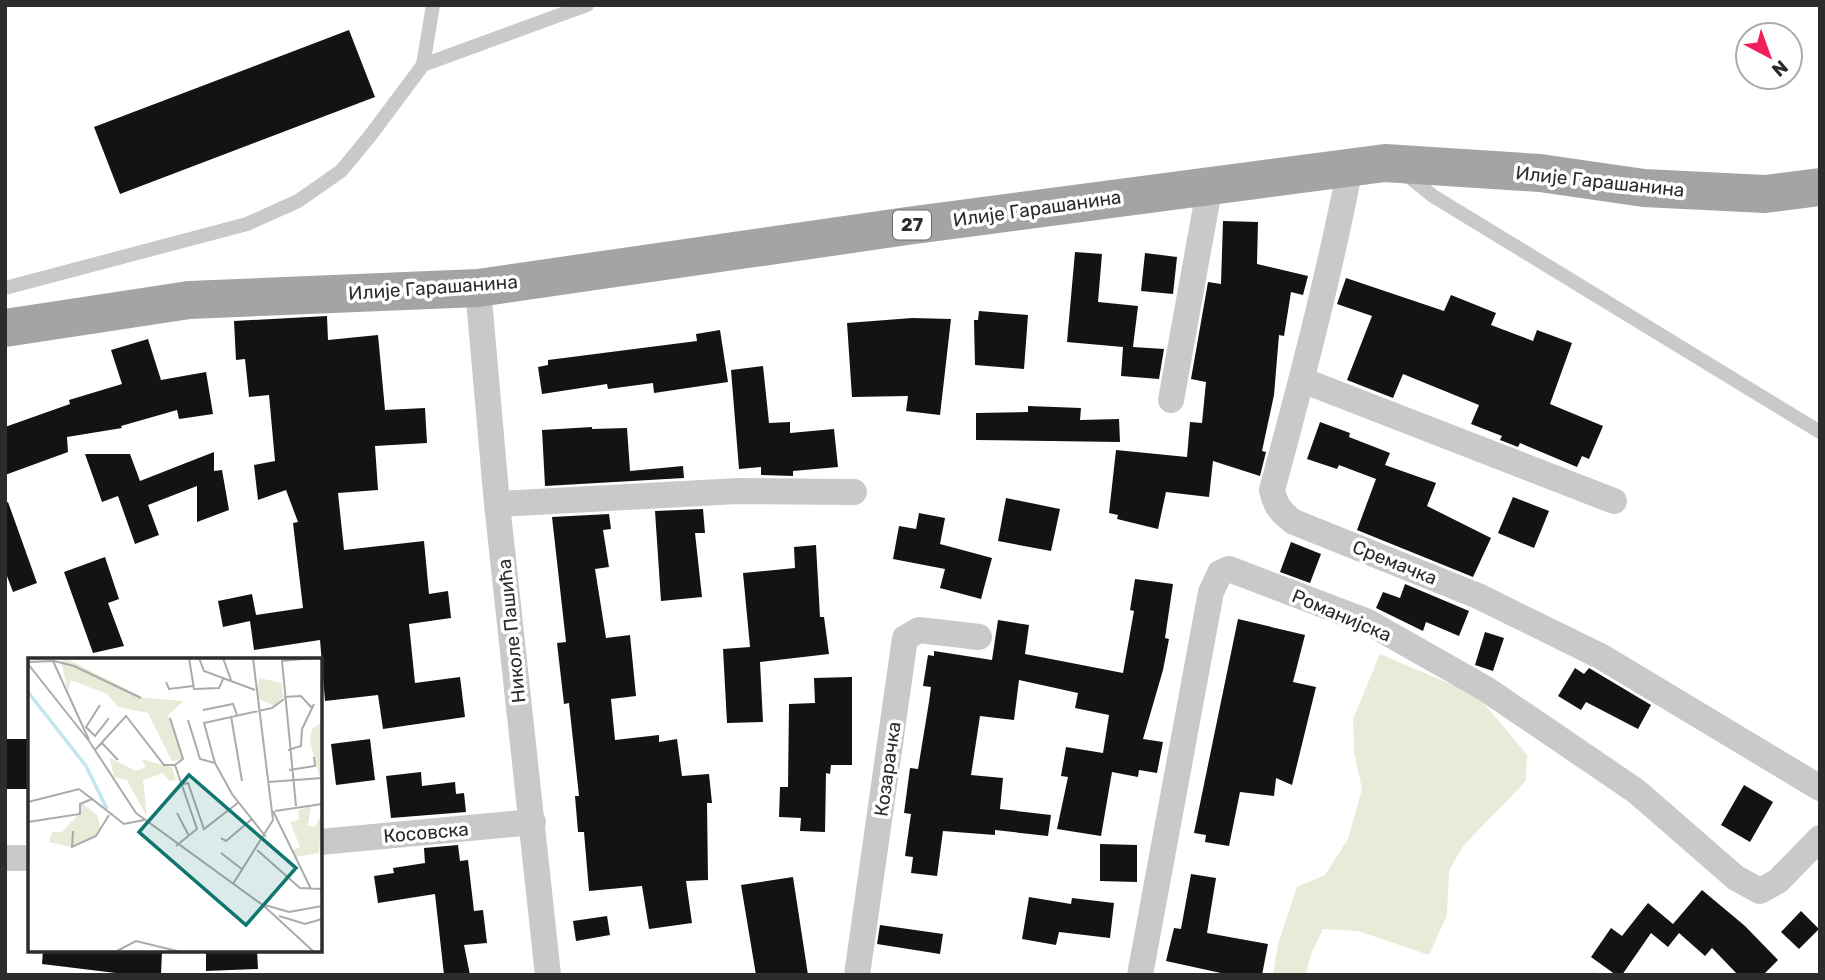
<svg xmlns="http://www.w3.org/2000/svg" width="1825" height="980" viewBox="0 0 1825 980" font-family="Rubik,sans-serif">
<rect width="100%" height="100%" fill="#fff"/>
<polygon fill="#e7ecd8" points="1380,654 1455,686 1482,701 1527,755 1526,781 1463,846 1449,871 1447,915 1429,955 1358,931 1323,929 1311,954 1306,975 1273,975 1278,944 1297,887 1325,875 1348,839 1362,789 1354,752 1353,719"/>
<g fill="#131313">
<polygon points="349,30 375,97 120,194 94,127"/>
<polygon points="1223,221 1258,222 1257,264 1308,276 1303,295 1291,292 1284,336 1279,335 1274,395 1262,451 1266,452 1260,476 1213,461 1209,497 1166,492 1158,529 1117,519 1118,515 1109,513 1116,450 1187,457 1190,422 1202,423 1206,382 1191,379 1208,282 1221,284"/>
<polygon points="1075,252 1102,254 1098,302 1138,306 1133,347 1164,349 1159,379 1121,376 1123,347 1067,342"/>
<polygon points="1145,253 1177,257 1173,294 1141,291"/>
<polygon points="1346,278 1444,311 1451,295 1496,313 1491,325 1533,341 1537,330 1572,343 1550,404 1603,426 1589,459 1582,456 1577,467 1520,443 1518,447 1500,440 1502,436 1471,424 1479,405 1403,374 1393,398 1347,380 1372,316 1337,304"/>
<polygon points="979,311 1028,315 1024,369 975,365 974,320 978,320"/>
<polygon points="327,316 328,340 378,335 385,410 425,408 427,443 375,446 378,490 338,493 344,550 424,541 429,594 448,591 451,618 409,624 415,683 460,677 465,717 383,729 378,695 325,701 320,640 254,650 250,621 223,627 218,601 252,594 256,615 303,608 293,523 298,522 286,490 258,500 254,465 275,461 269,395 249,397 245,359 236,360 234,321"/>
<polygon points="912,318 951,319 940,415 906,411 908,396 852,397 847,323"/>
<polygon points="720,330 728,382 654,393 653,383 608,389 607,384 542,394 538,367 548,365 548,360 697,341 696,334"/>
<polygon points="148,339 161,380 206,372 213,414 179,419 177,410 121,426 122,428 67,437 68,452 5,475 5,427 70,404 69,400 122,384 111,350"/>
<polygon points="763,366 769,423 790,422 790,433 834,429 838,467 793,471 793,476 761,475 761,467 739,469 731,370"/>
<polygon points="1028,406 1081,408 1080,420 1119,419 1120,442 976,440 976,413 1028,412"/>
<polygon points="1320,422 1350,433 1349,437 1390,453 1385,465 1436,483 1427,506 1491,538 1473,577 1357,530 1376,479 1339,465 1337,469 1307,459"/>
<polygon points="592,427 592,429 627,428 630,471 683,466 684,478 545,486 542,430"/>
<polygon points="214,452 214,471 222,470 229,510 197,522 197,486 148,505 159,535 135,544 118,496 102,502 85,454 130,454 140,481"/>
<polygon points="1513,497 1549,511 1534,548 1498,533"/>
<polygon points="1006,498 1060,509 1051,551 998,541"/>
<polygon points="8,502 37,583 13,592 5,571 5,503"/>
<polygon points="703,509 705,533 695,533 702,597 661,601 655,511"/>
<polygon points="919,513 945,518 940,544 992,558 981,599 940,588 945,569 893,559 899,526 916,529"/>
<polygon points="609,514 611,529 603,530 609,567 595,569 606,638 630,635 636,696 611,699 615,740 659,735 659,742 677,739 682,776 709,774 712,803 707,803 708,880 686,881 692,923 649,929 642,886 589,891 584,832 578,832 575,796 579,796 569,703 564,704 557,643 566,642 552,517"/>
<polygon points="1291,542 1321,554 1310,583 1280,572"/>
<polygon points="816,545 820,617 824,617 829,654 760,662 763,722 727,723 723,649 750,647 743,573 795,568 794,547"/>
<polygon points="105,557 119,599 108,603 124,646 93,653 64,572"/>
<polygon points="1135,579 1173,584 1165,638 1169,639 1163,670 1143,739 1163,742 1157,773 1139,770 1138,777 1112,772 1101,836 1057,829 1068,777 1061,776 1066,747 1103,753 1109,715 1075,708 1078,693 1019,680 1014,720 980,716 971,775 1003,778 1000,809 1051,815 1048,836 995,830 995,835 943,831 937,876 911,873 913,857 905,856 911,814 904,813 910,768 918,769 929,702 931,687 923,686 928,655 934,656 934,651 992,660 998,620 1029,625 1025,654 1123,673 1134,611 1130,610"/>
<polygon points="1405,584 1469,611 1459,636 1426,622 1423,631 1376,608 1383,592 1400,598"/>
<polygon points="1238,619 1305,635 1293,682 1316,687 1292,785 1276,778 1274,796 1240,792 1229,846 1205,842 1206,835 1194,833"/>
<polygon points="1485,632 1504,638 1493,671 1475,665"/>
<polygon points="1575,668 1584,674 1589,668 1651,705 1638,729 1586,702 1581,710 1558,696"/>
<polygon points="852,677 852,765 831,765 830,774 826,773 825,832 800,831 801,818 779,817 780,787 788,787 789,704 815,703 814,678"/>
<rect x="5" y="739" width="25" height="50"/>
<polygon points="370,739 375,780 336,785 331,744"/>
<polygon points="421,772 422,786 455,782 456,794 464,793 466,812 391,818 386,776"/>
<polygon points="1744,785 1773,802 1750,842 1721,825"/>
<polygon points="1100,844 1137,845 1137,882 1100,881"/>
<polygon points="458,845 460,861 468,860 474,911 483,910 487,943 464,945 470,975 444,975 435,894 378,903 374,876 394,873 393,868 425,863 424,848"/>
<polygon points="1191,874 1216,878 1207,933 1268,944 1262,975 1230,975 1166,961 1174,928 1181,929"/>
<polygon points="793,877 808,975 756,975 741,885"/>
<polygon points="1702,890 1745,926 1778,960 1763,975 1738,975 1712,948 1705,956 1679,933 1668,947 1651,933 1622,975 1616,975 1591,957 1611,928 1622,936 1648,903 1673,924"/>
<polygon points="1029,897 1071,904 1072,898 1114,903 1110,938 1059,932 1056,945 1022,939"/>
<polygon points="1801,911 1819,929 1799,949 1781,932"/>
<polygon points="607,916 610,935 576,941 573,921"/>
<polygon points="880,925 943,934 940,954 877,944"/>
<polygon points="43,950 162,951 161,975 132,975 42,964"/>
<polygon points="206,950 257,950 258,969 206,971"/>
</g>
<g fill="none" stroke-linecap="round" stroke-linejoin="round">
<polyline stroke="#c9c9c9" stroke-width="4.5" stroke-dasharray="3.5 3.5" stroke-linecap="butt" points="1594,975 1595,973"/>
<g stroke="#c9c9c9" stroke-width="14">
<polyline points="423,65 433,5"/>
<polyline points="1403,172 1433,196 1820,432"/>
<polyline points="5,288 247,224 298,201 341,171 370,136 423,65 587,5"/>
</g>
<g stroke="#c9c9c9" stroke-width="26">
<path d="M1350,168C1329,276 1301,383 1272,490C1275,505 1281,513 1294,522L1478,596L1602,657L1820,788"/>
<polyline points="478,288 497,504 548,975"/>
<polyline points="1302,380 1614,501"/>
<polyline points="1171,400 1210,185"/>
<polyline points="497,504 738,491 854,492"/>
<polyline points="320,842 533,822"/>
<polyline points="5,858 30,858"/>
<polyline points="857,975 905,638 919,630 979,637"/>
<polyline points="1140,975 1211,592 1220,573 1229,569 1368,622 1486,689 1636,791 1736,878 1760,891 1778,881 1820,838"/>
</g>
<polyline stroke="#a4a4a4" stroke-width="38" points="5,328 189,300 478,288 907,226 1385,163 1540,173 1644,188 1765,194 1820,187"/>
</g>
<g text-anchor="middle" stroke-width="7" stroke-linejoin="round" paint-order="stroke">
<rect fill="#fff" stroke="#6b6b6b" stroke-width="2" x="893" y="210.5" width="38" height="29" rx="5"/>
<g font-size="18" font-weight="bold" fill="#2c2c2c">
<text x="912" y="231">27</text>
</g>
<g font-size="19" fill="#2c2c2c" stroke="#fff">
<text transform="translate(1600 181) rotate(6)" y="7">Илије Гарашанина</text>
<text transform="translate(1037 208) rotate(-8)" y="7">Илије Гарашанина</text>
<text transform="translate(433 287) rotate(-4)" y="7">Илије Гарашанина</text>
<text transform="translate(1395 562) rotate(22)" y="7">Сремачка</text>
<text transform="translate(1342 615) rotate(23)" y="7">Романијска</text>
<text transform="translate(511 631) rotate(-96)" y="7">Николе Пашића</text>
<text transform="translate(887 769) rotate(-82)" y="7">Козарачка</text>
<text transform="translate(426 832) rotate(-5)" y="7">Косовска</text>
</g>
</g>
<g transform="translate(28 658)">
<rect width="294" height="294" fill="#fff"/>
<path d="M39,1L116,40L156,43L140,57L155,102L144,103L120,55L90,49L79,36L43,22L40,34L33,3ZM231,20L254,25L255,39L246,48L229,40ZM294,65V118H291L282,83L284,70ZM82,100L108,113L118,109L113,101L144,109L148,122L141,123L135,115L115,122L119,159L99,122L86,119ZM54,145L70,158L72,171L67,178L42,189L21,184L24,174H34L49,158ZM283,148L280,167L287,169L294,155L291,195L267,199L264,192L272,189L262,164L271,162L270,152Z" fill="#e7ecd8"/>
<path fill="none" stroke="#c3e6ed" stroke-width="3.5" d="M0,34L58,108L79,151"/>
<path fill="none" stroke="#ababab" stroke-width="2" d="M161,0L166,31L191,30L195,21M171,0L176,13L227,32M195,0L203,22M25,3L61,82M0,4L26,3L46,8L113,40M0,6L61,83L108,155L236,248L286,294M138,24L141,31L165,28M256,39L273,38L284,50M72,47L58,69L67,78L81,60M175,52L205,46L209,57M203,58L214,123M142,60L155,101L147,107M160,62L172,101L187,105M73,84L90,102M67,92L98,58L136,107H147M260,92L273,88L274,71L286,46M147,107L169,171L148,188M261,112L287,108L286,99M240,124L294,120M151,127L160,125L176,171L211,144M0,144L51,131L64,141M268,148L254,3L284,0M245,153L283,231M247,153L294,146M149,155L161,178M0,164L52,156V146L64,141L96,166L116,162M45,173L44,189L68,178L81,157M238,179L204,136L187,105L176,65L244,50L256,41M193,180L198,183L224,161M229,192L272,230L294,231M193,195L215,212M205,226L245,162L225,0M237,247L261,254L294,248M251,258L277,266L294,261M87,294L108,283L153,294"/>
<path fill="#0f766e" fill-opacity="0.15" stroke="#0f766e" stroke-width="3.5" d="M161,117L268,210L218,267L111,174Z"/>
<rect width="294" height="294" fill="none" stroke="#2c2c2c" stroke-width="3.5"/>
</g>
<rect width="1825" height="980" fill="none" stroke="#2c2c2c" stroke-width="14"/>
<g transform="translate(1769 56) rotate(139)"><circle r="33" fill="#ffffff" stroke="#ababab" stroke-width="2"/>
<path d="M0-5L12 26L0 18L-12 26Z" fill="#f1205c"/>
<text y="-10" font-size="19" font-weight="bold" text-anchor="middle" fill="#2c2c2c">N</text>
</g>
</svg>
